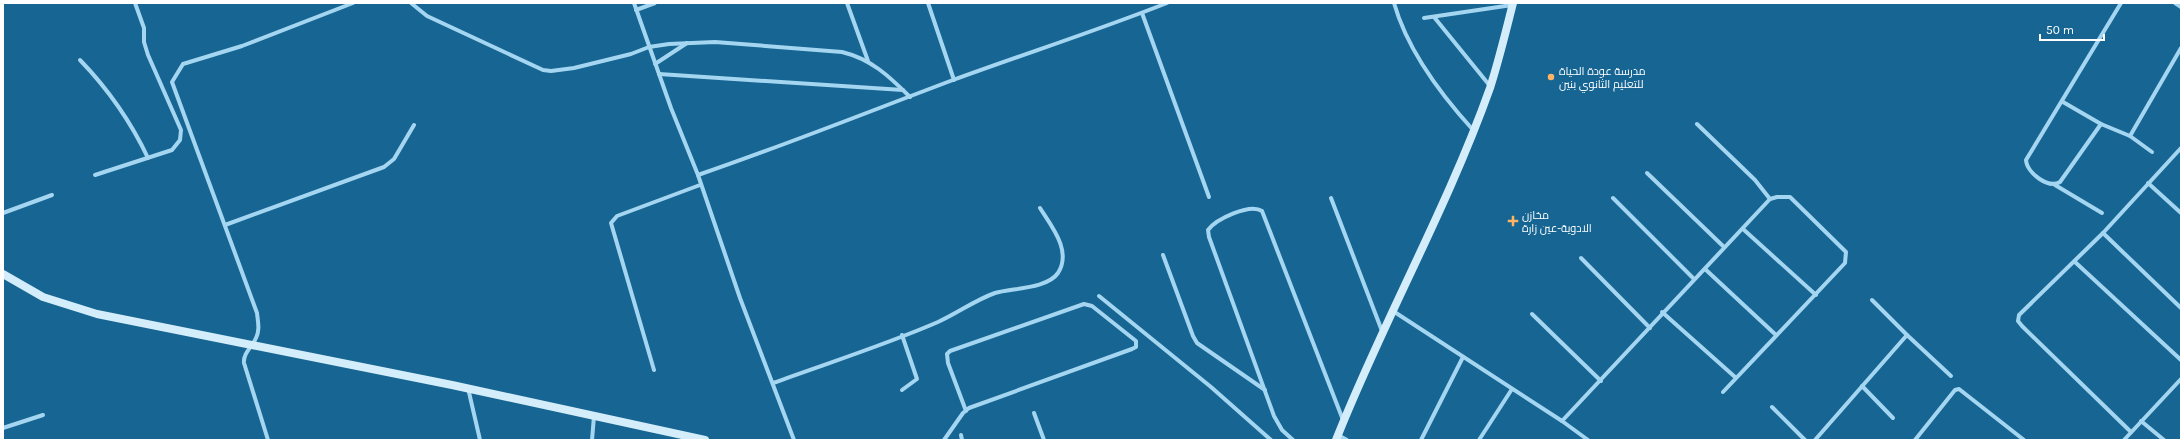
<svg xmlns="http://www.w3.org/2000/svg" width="2184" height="443" viewBox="0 0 2184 443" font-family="Karla,Cairo,sans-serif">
<rect width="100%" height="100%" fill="#166593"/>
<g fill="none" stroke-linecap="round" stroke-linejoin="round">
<g stroke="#a5d6f1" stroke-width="4">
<path d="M411,3L427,16L543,70L551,71L574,68L631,54L649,47L669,44L715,42L842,52C871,59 889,76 910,97"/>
<polyline points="634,3 671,108 698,175 740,298 794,440"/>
<polyline points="847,3 868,61"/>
<polyline points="928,3 954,80"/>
<path d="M1394,3C1407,49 1442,96 1474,131"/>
<polyline points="2175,3 2181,7"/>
<polyline points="636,10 655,3"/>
<polyline points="1142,13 1209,197"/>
<polyline points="1434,17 1490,86"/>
<polyline points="1424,18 1512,5"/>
<path d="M80,60C108,89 130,120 148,158"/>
<polyline points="655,64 687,43"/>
<polyline points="659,74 903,90"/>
<polyline points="2063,102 2101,124 2130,136 2152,152"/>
<path d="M2101,124L2060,182C2048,189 2027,173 2026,160L2121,3"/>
<polyline points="2130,136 2181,48"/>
<polyline points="1647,173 1724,247"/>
<polyline points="95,175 172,150 180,140 181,130 148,55 144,42 144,28 135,3"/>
<path d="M698,175C783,146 868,112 953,80C1024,54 1096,31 1167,3"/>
<polyline points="2148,183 2181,213"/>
<polyline points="2055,185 2102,213"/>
<polyline points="1331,198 1382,331"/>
<polyline points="1613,198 1694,279"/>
<polyline points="3,213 52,195"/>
<polyline points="225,225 384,167 394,159 414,125"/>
<polyline points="1743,229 1816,295"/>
<polyline points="2103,233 2181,308"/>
<polyline points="1163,255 1193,336 1197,343 1265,390"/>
<polyline points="1581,258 1650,328"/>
<polyline points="2075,262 2181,360"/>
<polyline points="1705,269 1776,335"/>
<polyline points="1099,296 1211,387 1271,440"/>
<polyline points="1872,300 1907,335"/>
<polyline points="1393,311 1562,421 1588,440"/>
<polyline points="1662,312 1735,377"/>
<polyline points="1532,314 1601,381"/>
<polyline points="654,370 611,223 617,216 700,185"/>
<path d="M773,383C828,363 885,345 938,322C958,313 975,300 995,293C1012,288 1047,289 1058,273C1072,251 1052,227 1040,208"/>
<polyline points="1862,386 1893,418"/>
<polyline points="468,388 480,440"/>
<polyline points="902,390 917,379 902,335"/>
<polyline points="1723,392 1845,263 1846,252 1790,197 1777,197 1770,199"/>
<polyline points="1772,407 1805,440"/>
<polyline points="1034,413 1044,440"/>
<polyline points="1562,421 1770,199 1755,180 1697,124"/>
<polyline points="2141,421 2164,440"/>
<polyline points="3,428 43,415"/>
<polyline points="2131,432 2022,326 2018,321 2019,315 2103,233 2181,148"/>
<polyline points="961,435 962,440"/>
<polyline points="1338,435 1347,440"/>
<path d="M268,440L244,363C243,353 252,347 256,338C260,330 258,322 257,313L172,82L183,64L242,46L353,3"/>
<polyline points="592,440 594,416"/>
<polyline points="944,440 963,413 969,408 1132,349 1136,347 1136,341 1092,306 1084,304 950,351 947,354 948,363 966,411"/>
<path d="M1293,440L1282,430L1274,416L1209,237L1208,230C1216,219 1250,203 1262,211L1343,420"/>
<polyline points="1421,440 1463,357"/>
<polyline points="1479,440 1512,389"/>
<polyline points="1815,440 1907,335 1951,376"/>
<polyline points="1915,440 1955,390 1959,389 2024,440"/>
<polyline points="2124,440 2181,379"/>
</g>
<g stroke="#d4edfb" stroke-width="8">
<polyline points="3,274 43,297 97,314 452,385 705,440"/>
<path d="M1336,440C1383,321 1447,209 1490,88C1499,60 1506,31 1513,3"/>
</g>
</g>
<g fill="#ffb465" stroke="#166593" stroke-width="1.5">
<circle cx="1551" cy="77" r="4"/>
<path d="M1511 215h4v4h4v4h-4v4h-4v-4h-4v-4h4z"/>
</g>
<g text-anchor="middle" stroke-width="3" stroke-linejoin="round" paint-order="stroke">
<g font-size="11" fill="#fff" stroke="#166593" text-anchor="start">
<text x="1559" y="75">مدرسة عودة الحياة<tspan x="1559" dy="13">للتعليم الثانوي بنين</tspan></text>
<text x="1522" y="219">مخازن<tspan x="1522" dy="13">الادوية-عين زارة</tspan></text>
</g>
</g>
<rect width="2184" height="443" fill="none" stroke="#ffffff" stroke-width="8"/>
<path d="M2040 34v6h64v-6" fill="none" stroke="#ffffff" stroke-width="2"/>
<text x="2046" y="34" font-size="12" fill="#ffffff" stroke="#166593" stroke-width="3" paint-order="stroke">50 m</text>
</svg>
